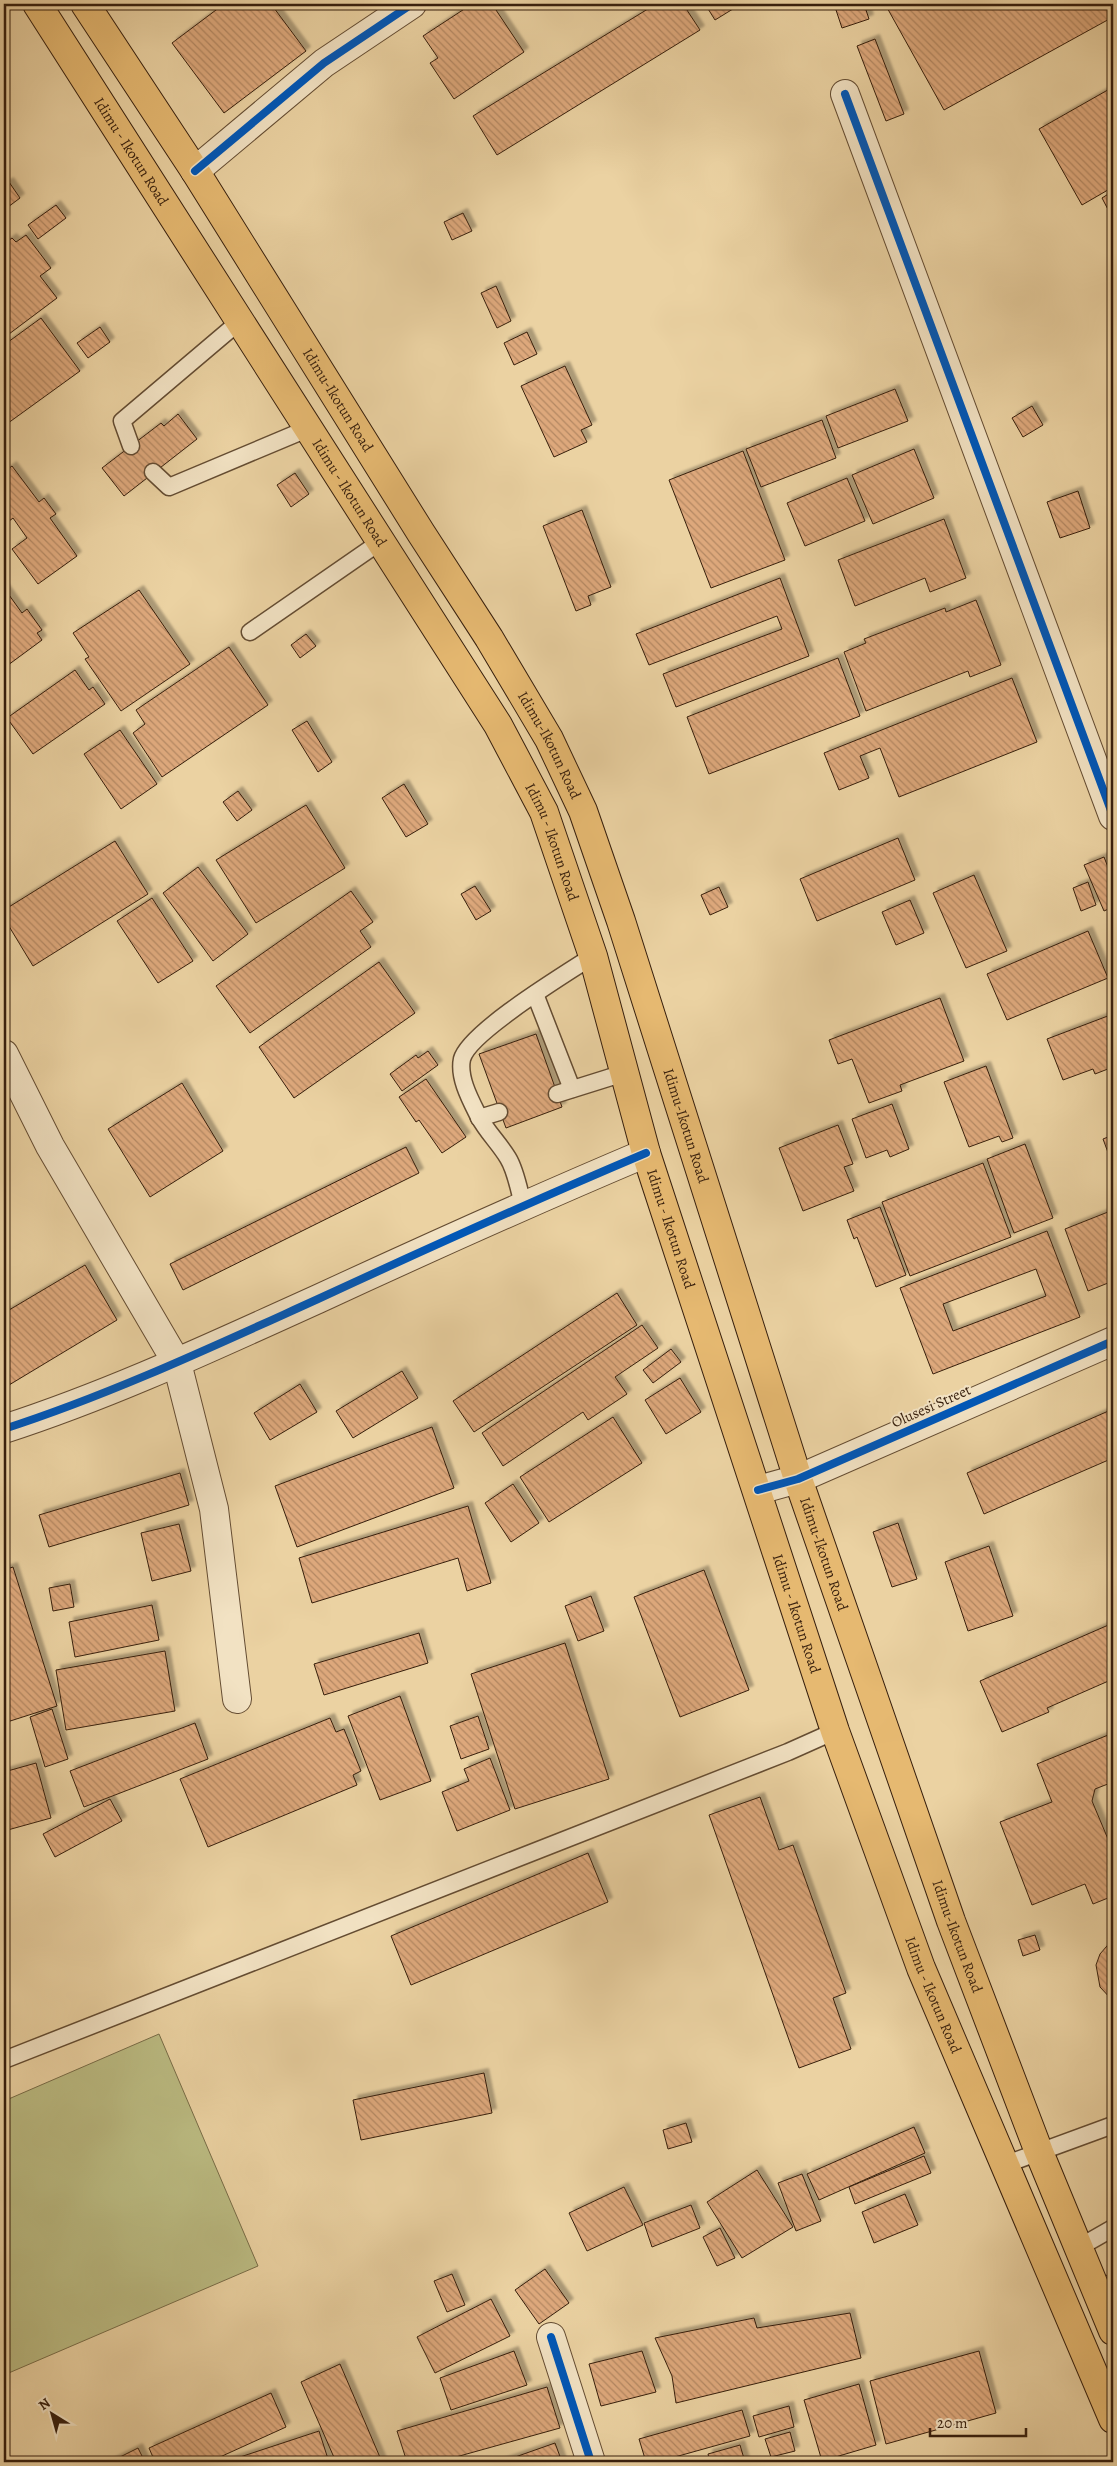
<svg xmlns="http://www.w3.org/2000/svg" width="1117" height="2466" viewBox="0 0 1117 2466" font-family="Alegreya,serif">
<defs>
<pattern id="building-back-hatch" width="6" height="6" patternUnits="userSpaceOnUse" patternTransform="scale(1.25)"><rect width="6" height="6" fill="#dda87b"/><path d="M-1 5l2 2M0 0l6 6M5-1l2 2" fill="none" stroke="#b48863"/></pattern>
<filter id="shadow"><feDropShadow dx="4.5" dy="-4.5" stdDeviation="1" flood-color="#0004"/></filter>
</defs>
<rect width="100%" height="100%" fill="#ebd2a2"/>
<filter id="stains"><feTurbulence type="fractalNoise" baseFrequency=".004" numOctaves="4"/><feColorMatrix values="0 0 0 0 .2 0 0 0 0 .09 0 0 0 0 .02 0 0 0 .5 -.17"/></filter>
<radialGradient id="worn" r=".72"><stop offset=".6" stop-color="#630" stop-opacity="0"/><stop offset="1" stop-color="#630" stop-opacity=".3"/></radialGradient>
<polygon fill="#bbbb82" stroke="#796d48" points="159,2034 258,2266 4,2375 4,2101"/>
<g fill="url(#building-back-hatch)" stroke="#371f0d" fill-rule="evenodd" filter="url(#shadow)">
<polygon points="224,4 271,4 306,51 224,113 172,43"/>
<polygon points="472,4 492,4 524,52 454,99 430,63 438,58 423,36"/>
<polygon points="656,4 683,4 700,30 497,155 473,116"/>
<polygon points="705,4 741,4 715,20"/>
<polygon points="834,4 864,4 869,19 842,28"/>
<polygon points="885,4 1113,4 1113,17 944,110"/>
<polygon points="875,39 904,114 886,121 857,46"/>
<polygon points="1113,87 1113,187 1082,205 1039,129"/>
<polygon points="9,182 20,198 4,210 4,185"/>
<polygon points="1113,191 1113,219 1102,198"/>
<polygon points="56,205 66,218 38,239 28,225"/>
<polygon points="463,213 472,231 452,240 444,222"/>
<polygon points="26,235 51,268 40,276 57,298 5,337 4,244 12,238 16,242"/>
<polygon points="496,286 511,321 497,328 481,293"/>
<polygon points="41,318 80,371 4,426 4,345"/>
<polygon points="100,327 110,342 88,358 77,343"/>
<polygon points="527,332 537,354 514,365 504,343"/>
<polygon points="565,366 592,425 581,430 587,442 554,457 521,386"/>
<polygon points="895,389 908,421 838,448 826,416"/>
<polygon points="1032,406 1043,425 1023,437 1012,418"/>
<polygon points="178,414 197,439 124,496 102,468 161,423 164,426"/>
<polygon points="822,420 836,458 761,487 746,449"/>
<polygon points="914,449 934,498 873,524 852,475"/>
<polygon points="743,451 785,560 711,588 669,480"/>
<polygon points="12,466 39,502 44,498 56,514 50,518 77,556 38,584 12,549 27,538 13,518 4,525 4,472"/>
<polygon points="295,473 309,494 291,507 277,485"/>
<polygon points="847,478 865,521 805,546 787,503"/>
<polygon points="1078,491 1090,528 1060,538 1047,502"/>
<polygon points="582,510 611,587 588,596 591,605 576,611 543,526"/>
<polygon points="944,519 966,578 930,592 925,578 855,606 838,560"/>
<polygon points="780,578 809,656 676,707 663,674 782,629 777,616 649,665 636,634"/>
<polygon points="4,588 22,613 27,609 42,630 37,633 42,640 4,668"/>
<polygon points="139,590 190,664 121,711 85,659 89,657 73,633"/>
<polygon points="976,600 1001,665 970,677 968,671 866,711 844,652 866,643 864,639 945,608 946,612"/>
<polygon points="306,634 316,646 300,658 291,645"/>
<polygon points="229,647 268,705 162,777 133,733 145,724 136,710"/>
<polygon points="838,658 860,716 709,774 687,717"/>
<polygon points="75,670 89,690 93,687 105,704 33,754 7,718"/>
<polygon points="1012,678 1037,742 899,797 880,748 860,756 869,778 839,790 824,753"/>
<polygon points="307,721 332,762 318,772 292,730"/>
<polygon points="120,730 157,784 121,809 84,754"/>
<polygon points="404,784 428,824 406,837 382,798"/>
<polygon points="238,791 252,810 237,821 223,802"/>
<polygon points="306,805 345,868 256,923 216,860"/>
<polygon points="898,838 915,880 817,921 800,879"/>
<polygon points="115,841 148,894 33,966 4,918 4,910"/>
<polygon points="1104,857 1113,880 1113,907 1104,911 1084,865"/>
<polygon points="198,867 248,934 213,961 163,893"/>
<polygon points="974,875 1007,951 966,968 933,893"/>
<polygon points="1088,882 1096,905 1081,911 1073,888"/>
<polygon points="475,886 491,911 476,920 461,894"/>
<polygon points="719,887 728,907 710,915 701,895"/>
<polygon points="351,891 373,922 360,931 371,947 250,1033 216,986"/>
<polygon points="152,898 193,961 158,983 117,921"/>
<polygon points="910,900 924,933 896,945 882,912"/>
<polygon points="1088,931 1108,978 1007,1020 987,974"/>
<polygon points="379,962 415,1013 294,1098 259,1047"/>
<polygon points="940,998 964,1061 900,1085 902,1091 869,1103 852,1059 838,1064 829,1040"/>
<polygon points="1113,1014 1113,1067 1095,1074 1093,1069 1063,1080 1047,1039"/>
<polygon points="536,1034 562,1107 506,1128 479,1054"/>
<polygon points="428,1051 438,1065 402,1091 390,1074 416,1055 418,1058"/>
<polygon points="986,1066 1013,1138 1002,1142 999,1136 969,1147 944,1082"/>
<polygon points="426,1079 466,1137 442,1153 419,1120 416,1122 399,1097"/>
<polygon points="182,1083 223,1151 150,1197 108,1129"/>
<polygon points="892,1104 909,1149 890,1157 887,1150 866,1158 852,1119"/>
<polygon points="838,1125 853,1164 844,1167 854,1191 803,1211 779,1148"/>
<polygon points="1113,1135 1113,1166 1103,1139"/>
<polygon points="1025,1144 1053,1218 1014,1233 987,1159"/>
<polygon points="406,1147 419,1173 183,1290 170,1264"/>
<polygon points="983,1163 1011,1237 910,1276 882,1202"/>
<polygon points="880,1207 906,1275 876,1287 857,1237 854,1239 847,1220"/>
<polygon points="1113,1210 1113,1281 1088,1291 1065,1229"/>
<path d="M1047,1231L1080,1317L933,1374L900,1288ZM1036,1269L1046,1296L953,1331L943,1304Z"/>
<polygon points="85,1265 117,1320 4,1388 4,1313"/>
<polygon points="617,1293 637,1325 474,1432 453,1401"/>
<polygon points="642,1325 658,1348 615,1377 627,1394 588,1420 583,1412 503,1466 482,1433"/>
<polygon points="671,1349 681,1362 653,1383 643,1370"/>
<polygon points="402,1371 418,1398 353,1438 336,1411"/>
<polygon points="680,1378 701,1412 666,1434 645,1400"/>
<polygon points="300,1384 317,1412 270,1440 254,1413"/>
<polygon points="1113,1409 1113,1458 984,1514 967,1473"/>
<polygon points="613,1417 642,1463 549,1522 520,1477"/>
<polygon points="432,1427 454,1488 297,1547 275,1486"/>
<polygon points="180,1473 189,1505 49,1547 39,1515"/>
<polygon points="513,1484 539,1523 511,1542 485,1503"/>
<polygon points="468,1506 491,1583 467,1591 458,1558 312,1603 299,1558"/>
<polygon points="898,1523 917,1579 892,1587 873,1532"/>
<polygon points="179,1524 191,1571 152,1581 141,1533"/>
<polygon points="989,1546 1013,1616 968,1631 945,1562"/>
<polygon points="13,1567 57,1706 4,1723 4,1570"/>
<polygon points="704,1570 749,1690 680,1717 634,1597"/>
<polygon points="70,1584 74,1607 53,1611 49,1588"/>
<polygon points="591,1596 604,1631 578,1641 565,1606"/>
<polygon points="152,1605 159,1640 75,1657 69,1622"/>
<polygon points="1113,1623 1113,1679 1047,1708 1049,1712 1002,1732 980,1681"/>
<polygon points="419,1633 428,1663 324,1695 314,1664"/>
<polygon points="565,1643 609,1779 515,1809 471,1674"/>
<polygon points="165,1651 175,1711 66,1730 56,1670"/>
<polygon points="400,1696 431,1781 380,1800 348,1716"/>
<polygon points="52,1709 68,1759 45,1767 30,1717"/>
<polygon points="478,1716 489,1749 461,1759 450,1726"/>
<polygon points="330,1718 336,1732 344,1729 361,1771 353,1775 357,1785 208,1847 180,1779"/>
<polygon points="195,1723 208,1759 84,1807 70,1771"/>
<polygon points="1113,1733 1113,1782 1095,1789 1092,1801 1113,1851 1113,1896 1093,1904 1085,1884 1032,1905 1000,1822 1052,1802 1037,1764"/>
<polygon points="490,1758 510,1810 457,1831 442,1792 469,1781 464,1769"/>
<polygon points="36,1763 51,1818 4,1831 4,1772"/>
<polygon points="760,1797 779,1850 793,1845 846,1993 833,1998 851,2049 799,2068 709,1815"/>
<polygon points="110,1799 122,1821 55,1857 43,1834"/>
<polygon points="588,1853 608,1902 411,1985 391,1936"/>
<polygon points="1035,1935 1040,1950 1023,1956 1018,1940"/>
<polygon points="1113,1939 1113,2001 1100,1987 1096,1965 1100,1954"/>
<polygon points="484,2073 492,2113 361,2140 353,2100"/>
<polygon points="686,2123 692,2142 668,2149 663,2130"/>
<polygon points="914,2127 925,2153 819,2200 807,2174"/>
<polygon points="924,2156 931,2173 855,2204 849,2187"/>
<polygon points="757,2170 793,2227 742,2258 707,2202"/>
<polygon points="802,2174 821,2221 796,2231 778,2183"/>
<polygon points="624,2187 643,2225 587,2251 569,2213"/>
<polygon points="905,2194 918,2225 874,2243 862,2212"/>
<polygon points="691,2205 700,2228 652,2247 644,2223"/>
<polygon points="720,2228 735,2258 717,2266 703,2237"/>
<polygon points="545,2269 569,2303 539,2324 515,2290"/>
<polygon points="1112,2273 1113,2291 1111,2292 1105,2276"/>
<polygon points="452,2274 465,2305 447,2312 434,2281"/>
<polygon points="491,2299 510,2336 435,2373 417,2337"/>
<polygon points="850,2313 861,2358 676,2403 672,2376 655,2338 754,2318 757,2328"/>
<polygon points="514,2351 527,2385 451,2410 440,2378"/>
<polygon points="642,2351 656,2392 601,2406 589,2364"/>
<polygon points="979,2351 996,2413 886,2444 870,2381"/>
<polygon points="340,2364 382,2462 336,2462 301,2382"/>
<polygon points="859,2384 876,2445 822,2461 804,2400"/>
<polygon points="547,2387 560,2428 438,2462 407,2462 397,2431"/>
<polygon points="271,2393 286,2427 209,2462 155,2462 149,2448"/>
<polygon points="789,2406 794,2427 759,2437 753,2416"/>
<polygon points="742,2410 750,2436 657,2462 646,2462 639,2439"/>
<polygon points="319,2431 329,2462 225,2462"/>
<polygon points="790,2432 795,2451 771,2457 765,2439"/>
<polygon points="555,2443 562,2462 501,2462"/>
<polygon points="740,2445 745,2462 710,2462 708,2454"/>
<polygon points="138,2448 145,2462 110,2462"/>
</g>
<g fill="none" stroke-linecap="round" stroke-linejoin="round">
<defs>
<g id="service">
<polyline points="131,446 122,421 240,321"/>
<polyline points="153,472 169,487 307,429"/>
<polyline points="250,632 380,542"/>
<polyline points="535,994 572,1089"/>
<polyline points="557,1094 624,1073"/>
<polyline points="479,1118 499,1112"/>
<path d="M523,1205C519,1190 516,1171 508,1158C499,1143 487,1132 479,1117C471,1101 458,1078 462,1059C469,1032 567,973 593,956"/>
<polyline points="4,2060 788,1752 835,1731"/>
<polyline points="1004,2165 1113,2125"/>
<polyline points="1078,2248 1113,2228"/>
</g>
<g id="minor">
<polyline points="845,94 1113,816"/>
<polyline points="195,171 324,63 412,4"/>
<polyline points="4,1054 50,1146 177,1363 214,1509 237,1699"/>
<polyline points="758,1490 798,1479 1113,1341"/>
<polyline points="551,2337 591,2462"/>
</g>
<path id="tertiary" d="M4,1429C112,1394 214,1346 318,1299C426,1249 535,1200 646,1153"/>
<g id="primary">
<path id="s1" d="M37,4L498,725L544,812L593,956L646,1153L835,1731L921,1968L1113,2419"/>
<path id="s2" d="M85,4L195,171L421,533L489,638L549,739L583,811L621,921L798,1479L951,1921L1039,2152L1113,2331"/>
</g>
</defs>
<use href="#service" stroke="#644c32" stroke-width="19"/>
<use href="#minor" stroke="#644c32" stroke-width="30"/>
<use href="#tertiary" stroke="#644c32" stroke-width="30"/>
<use href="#primary" stroke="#371f0d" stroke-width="30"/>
<use href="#service" stroke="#f2e2c3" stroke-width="16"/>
<use href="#minor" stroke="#f2e2c3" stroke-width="28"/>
<use href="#tertiary" stroke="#f2e2c3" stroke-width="28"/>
<use href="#primary" stroke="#e6b971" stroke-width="28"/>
<defs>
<g id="cycleway">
<polyline points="845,94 1113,816"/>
<polyline points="195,171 324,63 412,4"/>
<path d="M4,1429C112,1394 214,1346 318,1299C426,1249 535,1200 646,1153"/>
<polyline points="758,1490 798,1479 1113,1341"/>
<polyline points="551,2337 591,2462"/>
</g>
</defs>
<use href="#cycleway" stroke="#f2e2c3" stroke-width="11"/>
<use href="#cycleway" stroke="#0057b8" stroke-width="8"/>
</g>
<g text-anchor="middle" stroke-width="4" stroke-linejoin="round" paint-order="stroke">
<g font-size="15" fill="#371f0d" stroke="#f2e2c3">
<text dy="5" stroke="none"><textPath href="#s1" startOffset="175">Idimu - Ikotun Road</textPath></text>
<text dy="5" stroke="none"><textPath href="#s2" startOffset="470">Idimu-Ikotun Road</textPath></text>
<text dy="5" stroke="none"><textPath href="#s1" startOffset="580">Idimu - Ikotun Road</textPath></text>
<text dy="5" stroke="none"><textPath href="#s2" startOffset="875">Idimu-Ikotun Road</textPath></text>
<text dy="5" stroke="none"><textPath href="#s1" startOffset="985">Idimu - Ikotun Road</textPath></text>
<text dy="5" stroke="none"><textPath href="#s2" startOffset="1280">Idimu-Ikotun Road</textPath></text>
<text dy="5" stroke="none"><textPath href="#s1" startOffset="1390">Idimu - Ikotun Road</textPath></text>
<text transform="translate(931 1406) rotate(-24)" y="5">Olusesi Street</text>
<text dy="5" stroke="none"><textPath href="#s2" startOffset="1730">Idimu-Ikotun Road</textPath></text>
<text dy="5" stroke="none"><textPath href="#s1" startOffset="1795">Idimu - Ikotun Road</textPath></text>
<text dy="5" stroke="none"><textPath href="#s2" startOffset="2135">Idimu-Ikotun Road</textPath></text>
<text dy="5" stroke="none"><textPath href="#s1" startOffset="2200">Idimu - Ikotun Road</textPath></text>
</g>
</g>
<rect width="1117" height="2466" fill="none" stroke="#ebd2a2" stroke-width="20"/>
<rect x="5" y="5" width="1107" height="2456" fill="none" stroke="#371f0d" stroke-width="2.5"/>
<rect x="10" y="10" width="1097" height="2446" fill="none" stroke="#371f0d"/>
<g transform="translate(52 2414) rotate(323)" stroke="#f2e2c3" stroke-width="4" paint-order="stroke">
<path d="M0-4L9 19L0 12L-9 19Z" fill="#371f0d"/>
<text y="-8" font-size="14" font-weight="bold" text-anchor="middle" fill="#371f0d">N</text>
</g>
<path d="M930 2428v8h96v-8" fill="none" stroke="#371f0d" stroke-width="2.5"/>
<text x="937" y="2428" font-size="15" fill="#371f0d" stroke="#f2e2c3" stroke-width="4" paint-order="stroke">20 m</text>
<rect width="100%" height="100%" filter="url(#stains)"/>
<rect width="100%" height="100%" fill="url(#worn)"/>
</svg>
